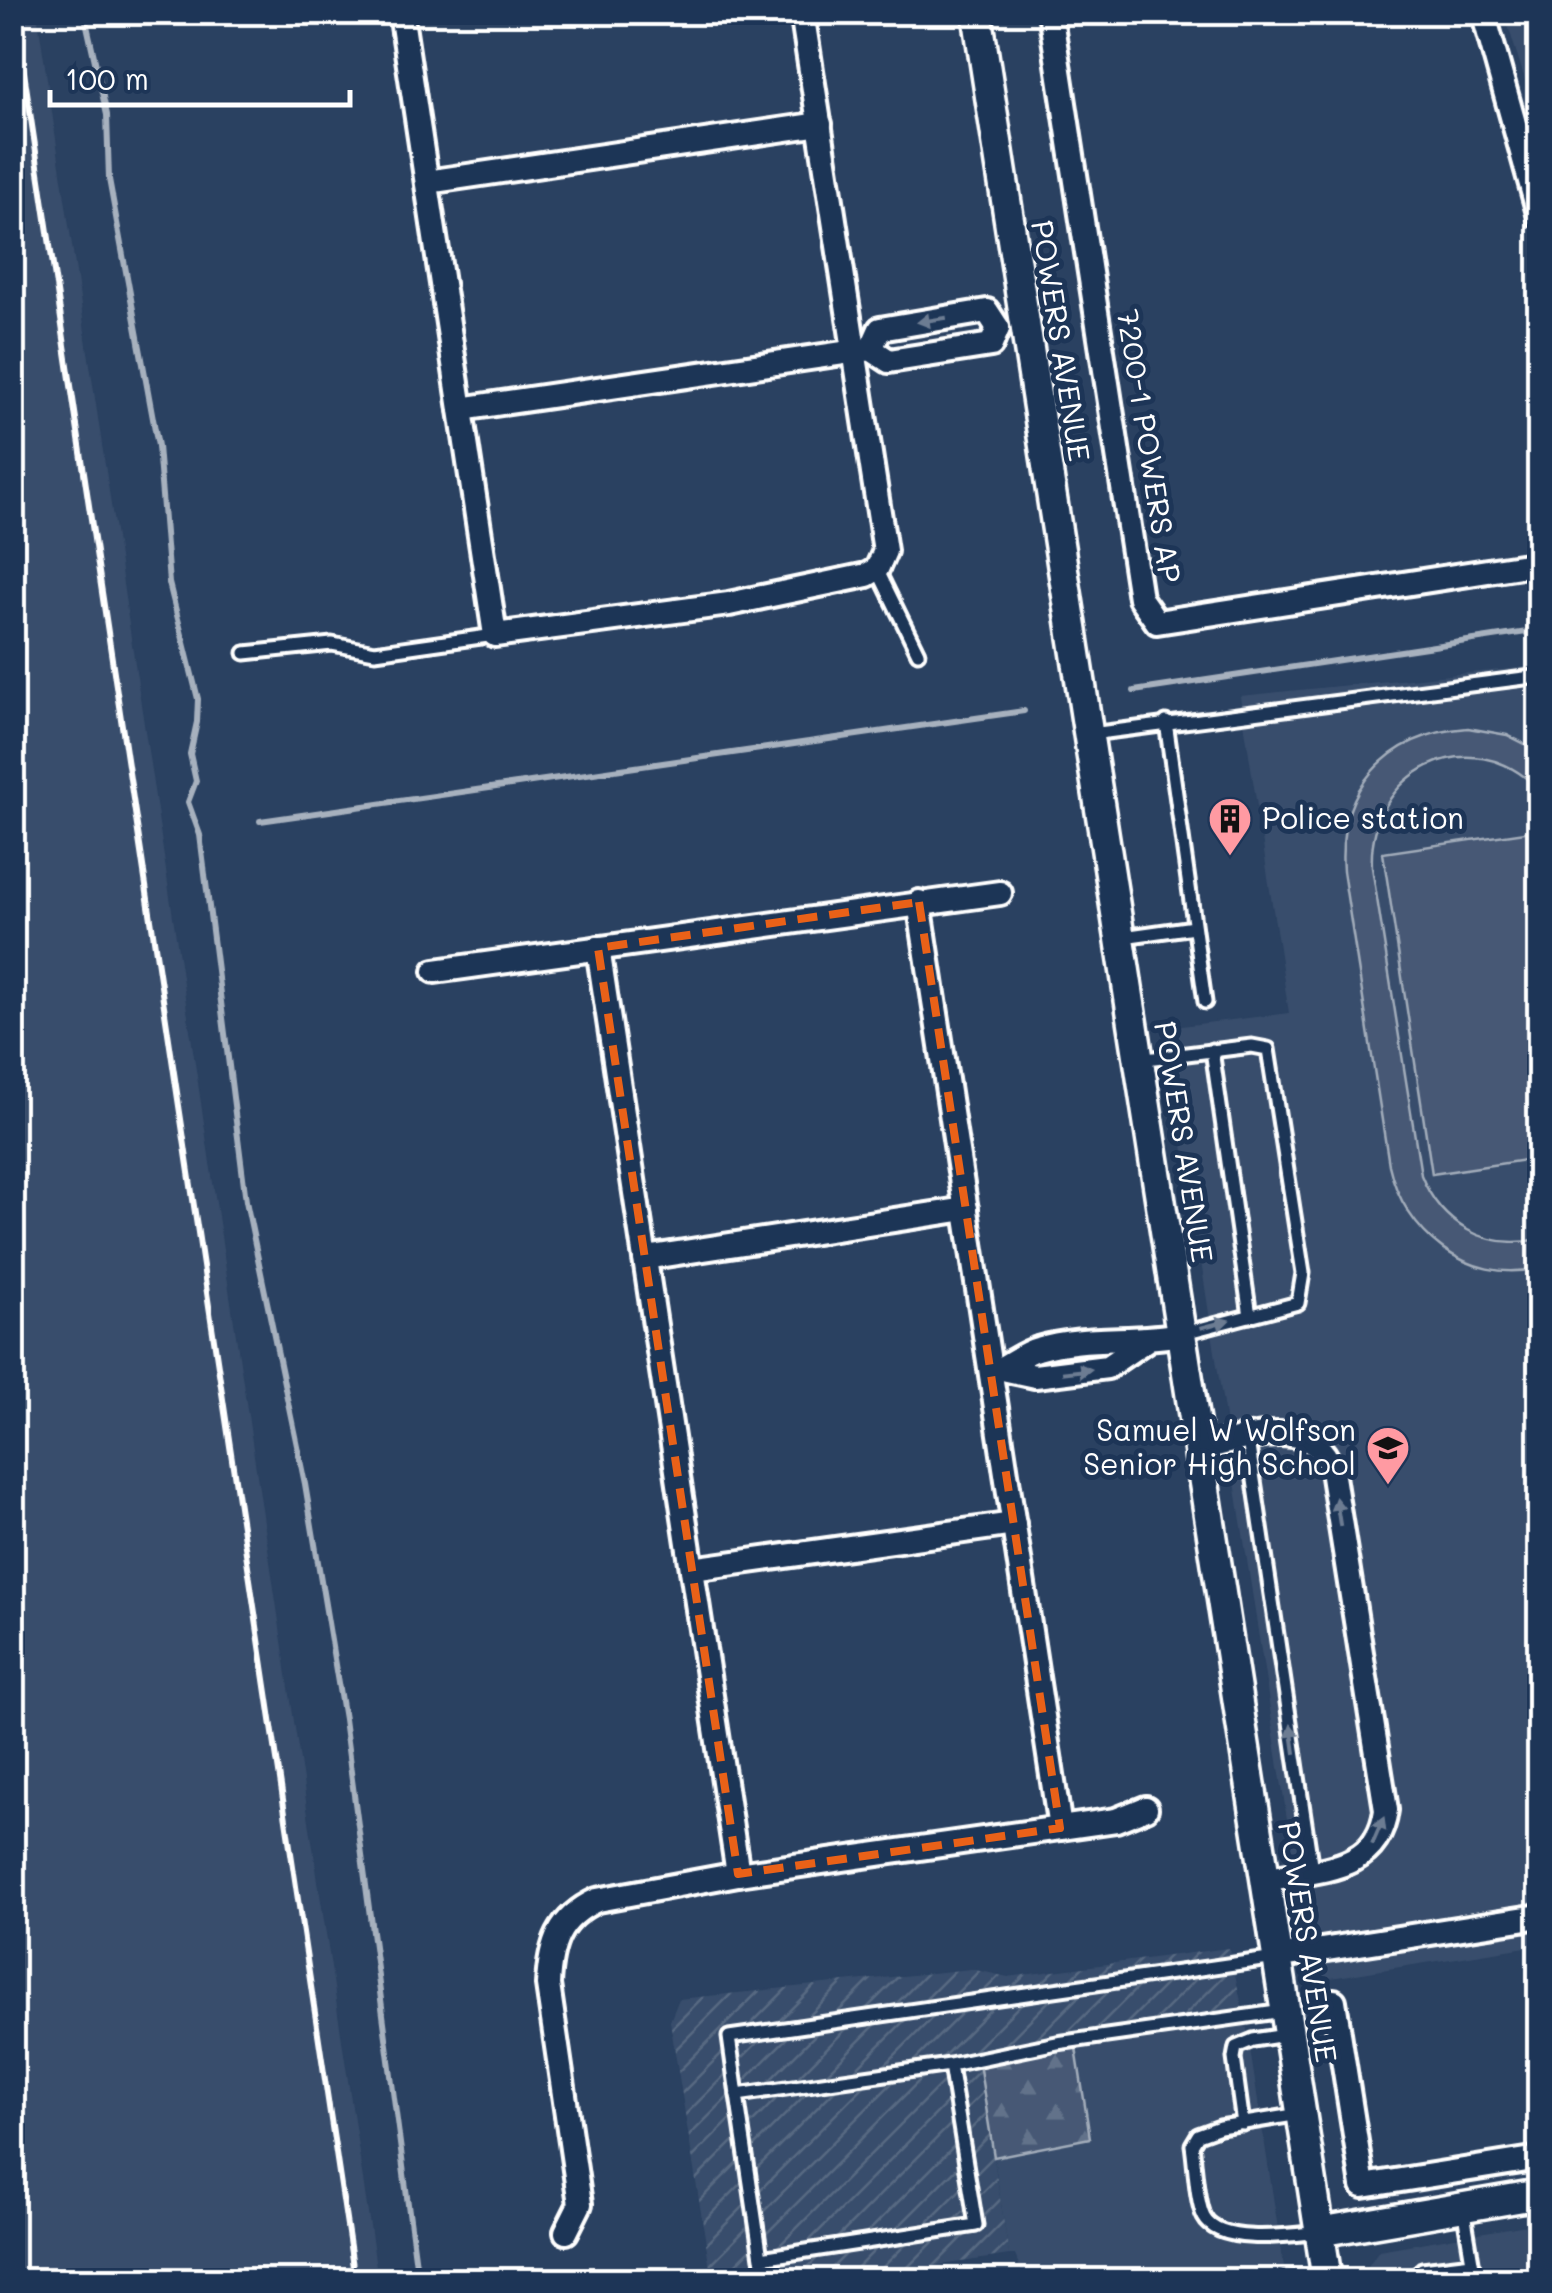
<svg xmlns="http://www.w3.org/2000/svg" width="1552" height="2293" viewBox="0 0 1552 2293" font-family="Mali,sans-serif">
<defs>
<pattern id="industrial-furrows" width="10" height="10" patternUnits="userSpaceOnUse" patternTransform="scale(2.5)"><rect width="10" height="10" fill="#394e6c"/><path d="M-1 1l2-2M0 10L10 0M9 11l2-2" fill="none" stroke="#576982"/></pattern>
<pattern id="forest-firs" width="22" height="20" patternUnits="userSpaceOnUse" patternTransform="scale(2.5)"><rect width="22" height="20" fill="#465975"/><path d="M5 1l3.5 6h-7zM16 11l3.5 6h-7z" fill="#62728a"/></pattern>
</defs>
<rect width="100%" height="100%" fill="#2a4161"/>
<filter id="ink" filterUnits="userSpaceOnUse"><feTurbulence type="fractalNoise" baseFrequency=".01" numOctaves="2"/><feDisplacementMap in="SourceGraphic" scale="20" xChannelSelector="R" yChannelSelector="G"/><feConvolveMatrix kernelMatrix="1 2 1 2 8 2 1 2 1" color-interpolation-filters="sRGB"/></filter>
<g filter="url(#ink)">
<g fill="#394e6c">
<polygon points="12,13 37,13 378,2280 13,2280"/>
<polygon points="1504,13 1539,13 1539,124"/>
<polygon points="1539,666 1539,1945 1312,1981 1165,1028 1289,1013 1240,696"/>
<polygon points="1246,2024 1284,2267 1191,2280 1025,2280 1015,2255 1009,2255 994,2157 1089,2138 1076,2048"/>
<polygon points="1539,2223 1539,2280 1359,2280 1379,2250"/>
</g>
<polygon fill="url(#industrial-furrows)" points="1229,1948 1246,2024 979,2063 1009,2255 838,2280 723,2280 710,2268 670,2021 679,1999 971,1969 1008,1977"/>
<g fill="#465975" stroke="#a2acba" stroke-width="2.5">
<path d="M1468,728L1507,735L1539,751V790C1471,718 1367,772 1372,867L1421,1175C1441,1225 1487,1251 1539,1239V1268C1467,1285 1404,1233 1389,1165L1343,871C1337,789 1386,734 1468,728Z"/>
<polygon points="1539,830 1539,1158 1432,1174 1383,853"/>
</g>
<polygon fill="url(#forest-firs)" stroke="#a2acba" stroke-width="2.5" points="1076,2048 1090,2138 994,2157 979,2063"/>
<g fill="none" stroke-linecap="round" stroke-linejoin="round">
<g stroke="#a7b1be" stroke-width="6">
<polyline points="84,12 107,115 109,179 158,446 169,583 198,699 197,722 190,754 196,781 188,802 200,835 246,1201 305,1484 344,1719 418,2280"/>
<polyline points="1134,691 1540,630"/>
<polyline points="260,821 1024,711"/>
</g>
<defs>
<g id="service">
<polyline points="877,569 918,653"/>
<polyline points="245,653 332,644 375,652 495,635"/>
<polyline points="1166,722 1205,1002"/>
<polyline points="1091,734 1540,676"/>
<polyline points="1123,937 1194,927"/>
<polyline points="1212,1050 1250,1316"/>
<polyline points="1138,1060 1252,1046 1268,1049 1303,1273 1298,1303 1184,1333"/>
<polyline points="1248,1440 1312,1870"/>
<polyline points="950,2065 737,2095 761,2258 976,2225 950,2065 1057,2043 1284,2011"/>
<polyline points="737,2095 729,2037 1276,1958"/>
<path d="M1300,2114L1220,2127L1198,2135L1192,2145C1195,2163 1196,2202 1204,2217C1219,2246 1292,2235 1319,2232"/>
<polyline points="1243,2124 1234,2058 1236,2047 1253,2040 1286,2035"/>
<polyline points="1463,2207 1475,2280"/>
<polyline points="1284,2280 1325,2275"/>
<polyline points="1414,2280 1422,2269 1472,2263"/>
<polyline points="1496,2280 1540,2276"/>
</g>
<g id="minor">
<polyline points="401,12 495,635 729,604 867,575 877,569 885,551 802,12"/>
<polyline points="1050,12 1140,598 1157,622 1540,563"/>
<polyline points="1483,12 1540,217"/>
<polyline points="427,182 820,124"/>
<polyline points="871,349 880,329 987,311 998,328"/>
<polyline points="461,409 857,351 871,349 889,361 991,345 998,328"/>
<polyline points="919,902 1060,1828"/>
<polyline points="598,948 738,1874"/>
<polyline points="435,971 1000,893"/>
<polyline points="645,1258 966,1209"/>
<path d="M1003,1367C1014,1361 1026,1352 1038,1349C1085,1335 1133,1343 1180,1334"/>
<polyline points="998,1368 1035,1376 1107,1367 1145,1341"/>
<path d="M1198,1449C1244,1440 1311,1411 1332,1470L1386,1810C1378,1874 1316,1869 1264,1880"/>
<polyline points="692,1569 1014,1524"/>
<polyline points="1276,1957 1540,1916"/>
<polyline points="1334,2001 1363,2186 1540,2158"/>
<path d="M566,2232L580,2204L548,1985C550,1945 558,1918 597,1900L738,1874L1116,1820L1146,1808"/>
</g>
<g id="tertiary">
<polyline points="977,12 1327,2280"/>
<polyline points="1319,2232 1540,2194"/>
</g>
</defs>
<use href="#service" stroke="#fff" stroke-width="19"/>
<use href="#minor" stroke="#fff" stroke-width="30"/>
<use href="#tertiary" stroke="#fff" stroke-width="35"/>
<use href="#service" stroke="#1d3557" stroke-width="11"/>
<use href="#minor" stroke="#1d3557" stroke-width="22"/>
<use href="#tertiary" stroke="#1d3557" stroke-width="28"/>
<polyline stroke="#fff" stroke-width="6" points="15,12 355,2280"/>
</g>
<defs><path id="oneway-solid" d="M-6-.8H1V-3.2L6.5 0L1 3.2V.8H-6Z" transform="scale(2.5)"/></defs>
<g fill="#6c7c92">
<use href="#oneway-solid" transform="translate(932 320) rotate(171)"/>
<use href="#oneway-solid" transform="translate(1215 1324) rotate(-15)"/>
<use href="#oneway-solid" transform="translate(1077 1371) rotate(-7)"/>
<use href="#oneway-solid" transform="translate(1338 1512) rotate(-99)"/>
<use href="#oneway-solid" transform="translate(1293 1739) rotate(-98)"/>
<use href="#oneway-solid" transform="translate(1378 1831) rotate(-67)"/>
</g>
</g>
<path fill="none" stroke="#e96118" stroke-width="8" stroke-dasharray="20 12" stroke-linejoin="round" d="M919,902L1060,1828L738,1874L598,948Z"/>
<defs>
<symbol id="building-pin" viewBox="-11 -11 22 30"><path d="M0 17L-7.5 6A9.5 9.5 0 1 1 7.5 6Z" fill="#ff9aa2" stroke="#1d3557"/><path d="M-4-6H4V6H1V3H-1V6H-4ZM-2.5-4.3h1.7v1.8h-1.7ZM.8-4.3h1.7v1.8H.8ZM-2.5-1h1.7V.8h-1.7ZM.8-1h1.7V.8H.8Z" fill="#111"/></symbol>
<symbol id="school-pin" viewBox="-11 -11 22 30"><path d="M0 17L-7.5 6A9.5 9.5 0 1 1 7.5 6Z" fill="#ff9aa2" stroke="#1d3557"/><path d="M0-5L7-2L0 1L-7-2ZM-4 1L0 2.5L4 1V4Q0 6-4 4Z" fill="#111"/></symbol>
</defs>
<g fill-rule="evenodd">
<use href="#building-pin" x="1205" y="794" width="50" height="68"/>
<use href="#school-pin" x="1363" y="1423" width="50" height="68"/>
</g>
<g text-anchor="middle" stroke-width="10" stroke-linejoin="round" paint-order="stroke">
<g font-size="30" fill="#fff" stroke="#1d3557">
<text transform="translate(1060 341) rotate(81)" y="10">POWERS AVENUE</text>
<text transform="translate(1148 446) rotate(81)" y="10">7200-1 POWERS AP</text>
<text transform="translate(1183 1142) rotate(81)" y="10">POWERS AVENUE</text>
<text transform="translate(1307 1942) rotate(81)" y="10">POWERS AVENUE</text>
</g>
<g font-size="30" fill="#fff" stroke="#1d3557" text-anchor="start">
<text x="1262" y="829">Police station</text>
<text x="1356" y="1441" text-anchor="end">Samuel W Wolfson<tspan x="1356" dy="34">Senior High School</tspan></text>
</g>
</g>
<rect width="1552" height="2293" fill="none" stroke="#1d3557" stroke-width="50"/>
<rect x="25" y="25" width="1502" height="2243" fill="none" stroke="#fff" stroke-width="4" filter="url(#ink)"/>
<path d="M50 90v15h300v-15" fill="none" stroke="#ffffff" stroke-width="5"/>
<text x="65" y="90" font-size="30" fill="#ffffff" stroke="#1d3557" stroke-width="8" paint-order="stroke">100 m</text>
</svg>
